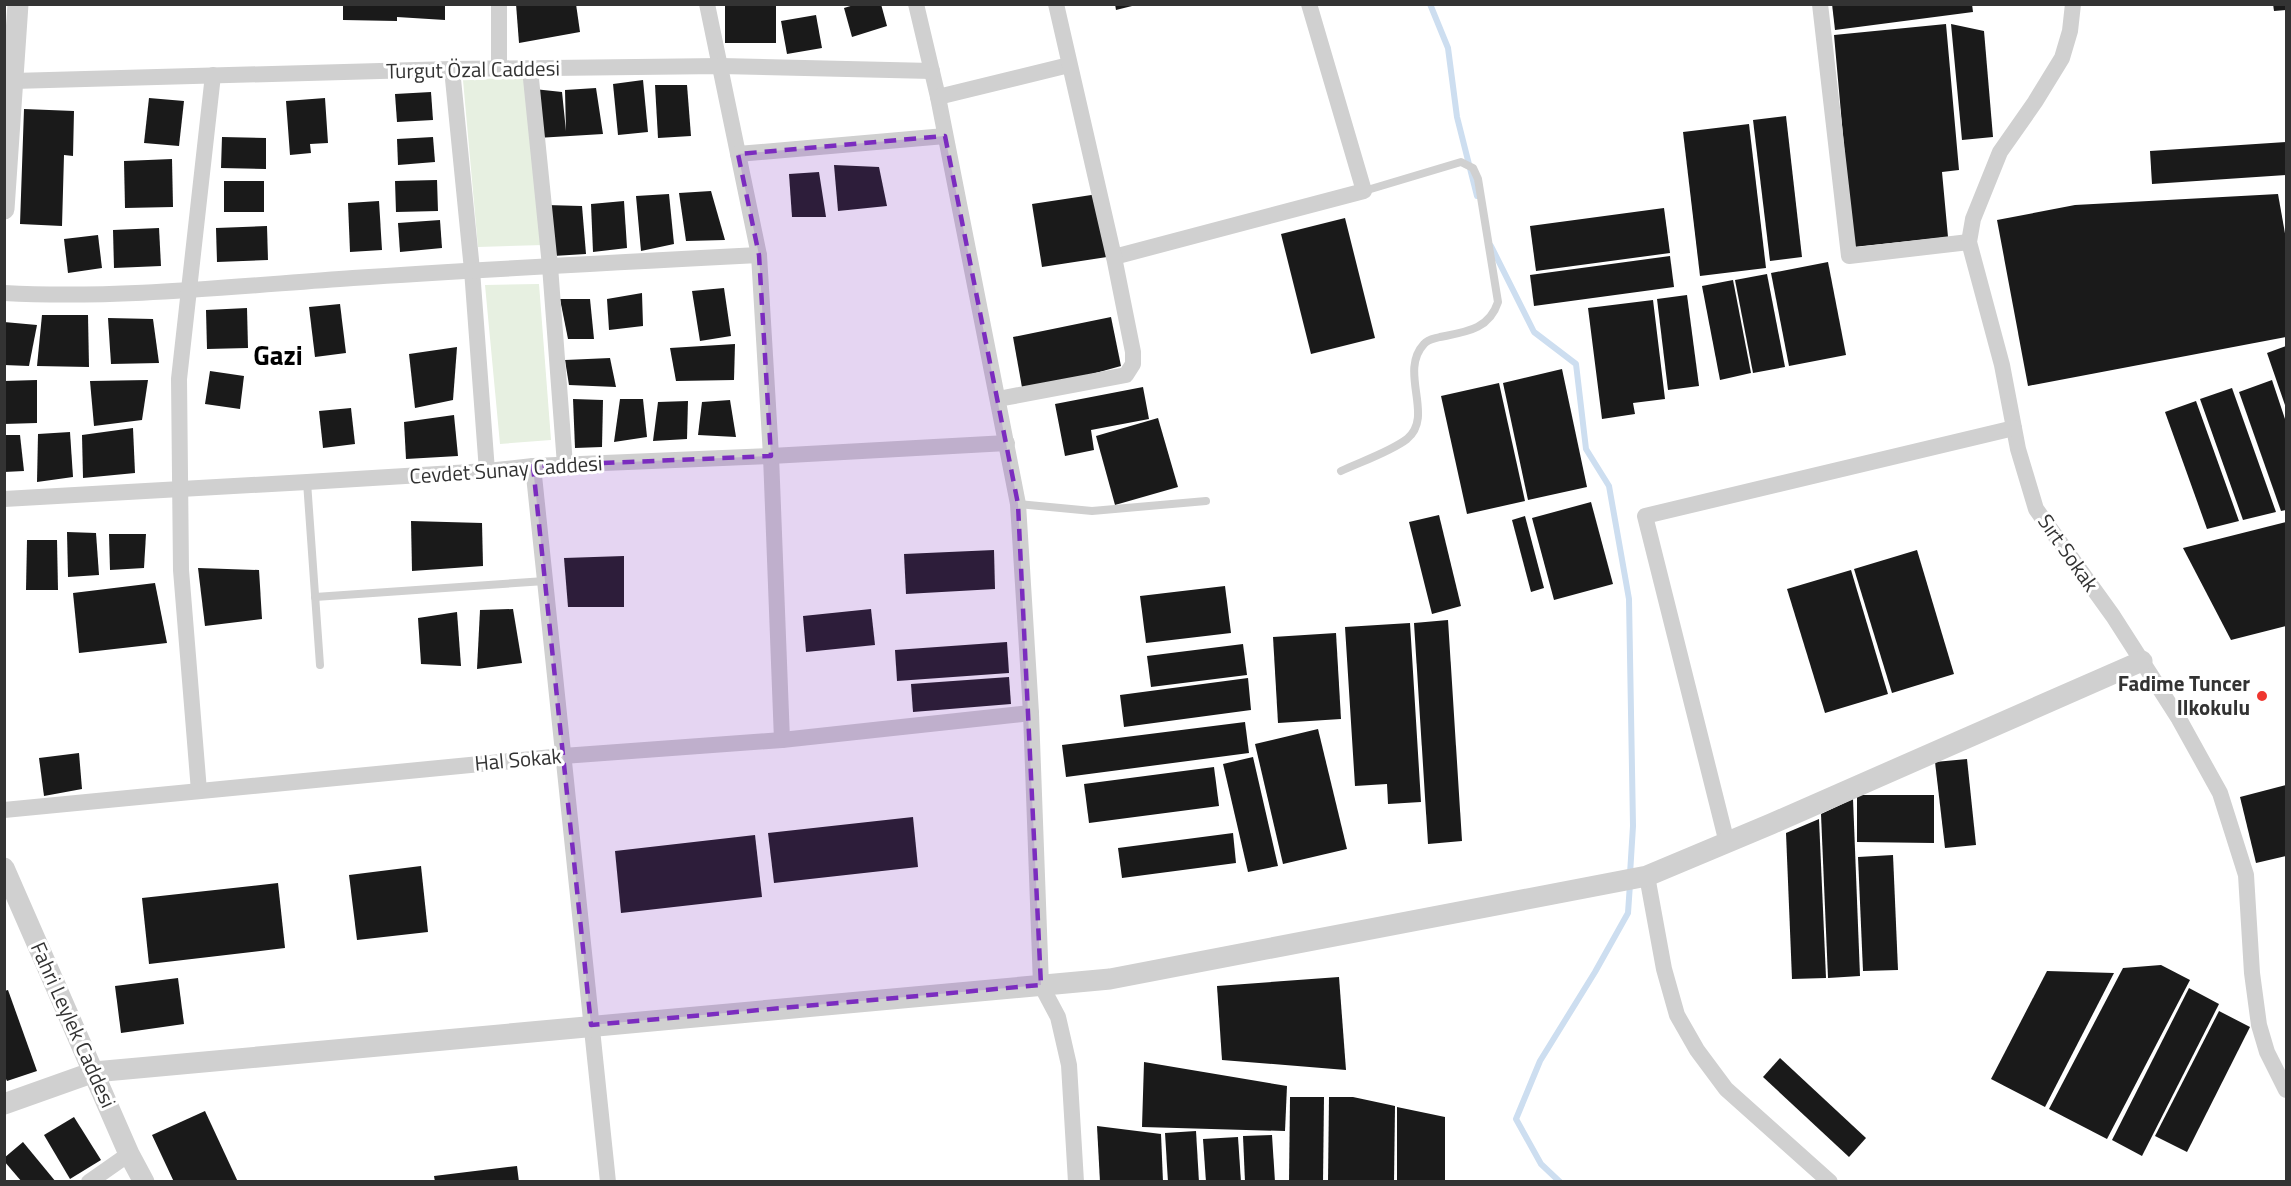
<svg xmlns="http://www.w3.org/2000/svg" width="2291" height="1186" viewBox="0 0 2291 1186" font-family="'Titillium Web',sans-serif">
<rect width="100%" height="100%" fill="#fff"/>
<g fill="#e7f0e1">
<polygon points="524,77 544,245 478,247 463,80"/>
<polygon points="539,284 551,440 500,444 485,285"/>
</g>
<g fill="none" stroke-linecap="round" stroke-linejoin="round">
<g stroke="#cddef0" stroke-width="6">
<polyline points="1430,4 1448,48 1457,117 1477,196"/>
<polyline points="1491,246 1534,332 1576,364 1586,449 1609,486 1629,599 1633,826 1630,874"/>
<polyline points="1560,1182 1541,1164 1516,1119 1540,1061 1595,972 1628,913 1630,884"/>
</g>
</g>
<g fill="#1a1a1a">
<polygon points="343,4 445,4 445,20 397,17 397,21 343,20"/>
<polygon points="516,4 576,4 580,32 519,43"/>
<rect x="725" y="4" width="51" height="39"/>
<polygon points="857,4 881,4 887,26 852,37 844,8"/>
<polygon points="1115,4 1136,4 1136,5 1116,10"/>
<polygon points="1832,4 1972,4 1973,12 1835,30"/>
<polygon points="2273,4 2286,4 2286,10 2274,11"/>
<polygon points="816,15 822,48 787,54 781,21"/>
<polygon points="1946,24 1959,170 1942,172 1948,237 1853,247 1834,35"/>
<polygon points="1951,24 1984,31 1993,137 1962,140"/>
<polygon points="643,80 648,132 618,135 613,84"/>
<polygon points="655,85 687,85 691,136 658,138"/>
<polygon points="596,88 603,134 537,138 534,89 562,92 566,131 565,90"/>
<polygon points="431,92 433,120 397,122 395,94"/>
<polygon points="149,98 184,101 179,146 144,143"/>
<polygon points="325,98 328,143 310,144 311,153 290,155 286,101"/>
<polygon points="24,109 74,111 73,156 64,155 62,226 20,224"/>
<polygon points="1786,116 1802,257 1770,261 1753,120"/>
<polygon points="1749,124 1766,268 1700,276 1683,132"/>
<polygon points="222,137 266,138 266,169 221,168"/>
<polygon points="433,137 435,162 398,165 397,139"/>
<polygon points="2286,142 2286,175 2152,184 2150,151"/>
<polygon points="172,159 173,207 125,208 124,161"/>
<polygon points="834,165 879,167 887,206 838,211"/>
<polygon points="819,172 826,217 792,217 789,174"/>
<polygon points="437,180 438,211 396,212 395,181"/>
<rect x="224" y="181" width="40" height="31"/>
<polygon points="711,191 725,240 686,241 679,193"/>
<polygon points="669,194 674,244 641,251 636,196"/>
<polygon points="1098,194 1107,257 1042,267 1032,204"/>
<polygon points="2278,194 2286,239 2286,337 2028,386 1997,220 2075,205"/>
<polygon points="379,201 382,250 350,252 348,203"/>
<polygon points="624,201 627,248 593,252 591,204"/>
<polygon points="546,205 582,206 586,254 553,256"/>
<polygon points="1664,208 1670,253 1536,271 1530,226"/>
<polygon points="1345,218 1375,338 1311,354 1281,234"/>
<polygon points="440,220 442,248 400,252 398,223"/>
<polygon points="267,226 268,260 217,262 216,228"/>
<polygon points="159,228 161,266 114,268 113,230"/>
<polygon points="98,235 102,268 68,273 64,239"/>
<polygon points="1670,256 1674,287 1534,306 1530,275"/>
<polygon points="1828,262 1846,355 1789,366 1771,273"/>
<polygon points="1767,274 1785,367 1753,373 1735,280"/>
<polygon points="1733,280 1751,373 1720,380 1702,286"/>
<polygon points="724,288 731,336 700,341 692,291"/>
<polygon points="642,293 643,326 609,330 607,299"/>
<polygon points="1687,295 1699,386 1668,390 1657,299"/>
<polygon points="560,299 590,299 594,339 568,339"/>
<polygon points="1653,300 1665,399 1633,403 1635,414 1602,419 1588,308"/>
<polygon points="340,304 346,353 315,357 309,307"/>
<polygon points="247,308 248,348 207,349 206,310"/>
<polygon points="42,315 88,315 89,367 37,366"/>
<polygon points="1111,317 1121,366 1023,393 1013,337"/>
<polygon points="108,318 153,319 159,363 111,364"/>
<polygon points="4,322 37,325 29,366 4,365"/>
<polygon points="735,344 734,380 676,381 670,348"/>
<polygon points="2286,346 2286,408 2267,353"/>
<polygon points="457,347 453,400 415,408 409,354"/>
<polygon points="610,358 616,387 569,385 565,360"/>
<polygon points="1562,369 1587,487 1528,500 1503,383"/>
<polygon points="210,371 244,376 240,409 205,404"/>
<polygon points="37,380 37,423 4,424 4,381"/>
<polygon points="148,380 142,420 94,426 90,381"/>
<polygon points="2272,380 2286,422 2286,510 2281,511 2239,392"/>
<polygon points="1499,383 1525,501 1467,514 1441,396"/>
<polygon points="1143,387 1149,419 1091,430 1094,450 1065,456 1055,404"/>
<polygon points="2232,388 2276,512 2243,520 2200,399"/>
<polygon points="573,399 603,400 602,447 575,448"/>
<polygon points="620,399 643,399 647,437 614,442"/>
<polygon points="730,400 736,437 698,435 702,402"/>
<polygon points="688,401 687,439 653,441 658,402"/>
<polygon points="2196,401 2239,521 2207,529 2165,412"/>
<polygon points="351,408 355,444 323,448 319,411"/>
<polygon points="454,415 458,456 406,459 404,422"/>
<polygon points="1158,418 1178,487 1115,505 1096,436"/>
<polygon points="133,428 135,473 83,478 82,435"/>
<polygon points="70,432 73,477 37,482 38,434"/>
<polygon points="4,435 20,435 24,471 4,472"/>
<polygon points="1591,502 1613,584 1554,600 1532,518"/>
<polygon points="1439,515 1461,606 1432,614 1409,522"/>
<polygon points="1525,516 1544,588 1531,592 1512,520"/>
<polygon points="411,521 482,523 483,566 412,571"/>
<polygon points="2286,522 2286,626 2231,640 2183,548"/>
<polygon points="67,532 96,533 99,575 68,577"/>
<polygon points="109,534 146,534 144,568 110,570"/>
<polygon points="27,540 57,540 58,590 26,590"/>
<polygon points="994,550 995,589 906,594 904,554"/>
<polygon points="1917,550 1954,674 1892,693 1854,569"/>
<polygon points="624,556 624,607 568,607 564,558"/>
<polygon points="198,568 259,570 262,619 205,626"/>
<polygon points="1851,570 1888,694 1825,713 1787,589"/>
<polygon points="155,583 167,643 79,653 73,593"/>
<polygon points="1225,586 1231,633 1146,643 1140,596"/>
<polygon points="513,609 522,663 477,669 480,610"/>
<polygon points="871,609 875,645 806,652 803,616"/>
<polygon points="457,612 461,666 421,664 418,618"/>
<polygon points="1448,620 1462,841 1428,844 1414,623"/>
<polygon points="1410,623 1421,802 1388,804 1387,784 1355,786 1345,627"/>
<polygon points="1336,633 1341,719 1278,723 1273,637"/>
<polygon points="1007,642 1009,673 897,681 895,650"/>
<polygon points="1243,644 1247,675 1151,687 1147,656"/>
<polygon points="1009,677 1011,704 913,712 911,684"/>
<polygon points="1248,678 1251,710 1124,727 1120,695"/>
<polygon points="1245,722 1249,753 1066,777 1062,745"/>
<polygon points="1318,729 1347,849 1283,864 1255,744"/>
<polygon points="79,753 82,789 44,796 39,758"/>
<polygon points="1253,757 1278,866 1248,872 1223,764"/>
<polygon points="1967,759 1976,845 1945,848 1935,762"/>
<polygon points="1214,767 1219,806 1089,823 1084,784"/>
<polygon points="2286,785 2286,856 2256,863 2240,797"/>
<polygon points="1857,795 1934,795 1934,843 1857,842"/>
<polygon points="1853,799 1860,976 1828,978 1821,814"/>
<polygon points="913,817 918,867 774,883 768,833"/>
<polygon points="1819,819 1826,978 1792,979 1786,833"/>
<polygon points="1233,833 1236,863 1122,878 1118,848"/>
<polygon points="755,835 762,897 621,913 615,851"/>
<polygon points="1893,855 1898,970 1863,971 1858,857"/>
<polygon points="421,866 428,932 357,940 349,875"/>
<polygon points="278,883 285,948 149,964 142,898"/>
<polygon points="2161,965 2190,980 2107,1139 2049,1109 2123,968"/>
<polygon points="2047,971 2114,973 2045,1107 1991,1079"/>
<polygon points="1339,977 1346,1070 1222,1060 1217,986"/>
<polygon points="178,978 184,1024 121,1033 115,986"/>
<polygon points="2189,988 2219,1004 2142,1156 2112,1140"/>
<polygon points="8,990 37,1071 7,1081 4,1075 4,991"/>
<polygon points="2219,1011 2250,1027 2187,1152 2155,1136"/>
<polygon points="1780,1058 1866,1138 1849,1157 1763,1077"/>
<polygon points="1144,1062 1287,1086 1285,1131 1142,1127"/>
<polygon points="1290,1097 1324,1097 1323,1182 1289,1182"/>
<polygon points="1329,1097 1353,1097 1395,1106 1394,1182 1328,1182"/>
<polygon points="1397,1107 1445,1117 1445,1182 1397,1182"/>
<polygon points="205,1111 238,1182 174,1182 152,1135"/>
<polygon points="74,1117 101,1160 70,1179 44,1135"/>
<polygon points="1097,1126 1161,1134 1163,1182 1100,1182"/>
<polygon points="1196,1131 1199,1182 1168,1182 1165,1133"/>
<polygon points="1272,1135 1275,1182 1245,1182 1243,1136"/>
<polygon points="1238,1137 1241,1182 1206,1182 1203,1139"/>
<polygon points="23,1142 56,1182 22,1182 4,1161 4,1158"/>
<polygon points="517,1166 519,1182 435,1182 434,1176"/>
</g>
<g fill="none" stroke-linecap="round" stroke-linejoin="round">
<g stroke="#d0d0d0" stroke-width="8">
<path d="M1341,471C1360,462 1390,452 1407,439C1435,416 1398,372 1424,344C1428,339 1433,339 1440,337C1465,332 1489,330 1498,302L1478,179L1473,168L1461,162L1364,191"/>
<polyline points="307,482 320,665"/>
<polyline points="1018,504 1092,511 1206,501"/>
<polyline points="315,597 545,581"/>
</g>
<g stroke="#d0d0d0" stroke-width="16">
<polyline points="707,4 759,255 771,456 782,740"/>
<polyline points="916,4 938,97 1018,504 1031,713 1041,985 1058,1017 1069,1065 1076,1182"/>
<polyline points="1820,4 1849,256 1969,242"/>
<polyline points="2073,4 2070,31 2062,58 2035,102 2000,152 1973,219 1969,242 2002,365 2018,449 2036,509 2113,616 2179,719 2220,793 2246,875 2252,973 2259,1025 2267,1052 2286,1090"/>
<polyline points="452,69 472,270 487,471"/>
<polyline points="499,69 499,4"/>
<polyline points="530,69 550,266 565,465"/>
<polyline points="13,81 452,69 721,66 932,71"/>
<polyline points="938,97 1069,65"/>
<polyline points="738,154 945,136"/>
<polyline points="1114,257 1364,191 1309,4"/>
<path d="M4,293C120,299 237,286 353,278C488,269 624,262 759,255"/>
<polyline points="998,399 1126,375 1133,364 1133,352 1114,257 1056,4"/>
<polyline points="533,466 608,1182"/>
<polyline points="4,499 307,482 487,471 533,466 771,456 1007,443"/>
<polyline points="199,791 181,570 179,379 213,75"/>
<polyline points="4,810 563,756 782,740 1031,713"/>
<polyline points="1727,843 1645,516 2014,428"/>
<polyline points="1647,876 1664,969 1677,1015 1697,1050 1726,1089 1830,1182"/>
<polyline points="89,1182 129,1154"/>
</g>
<g stroke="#d0d0d0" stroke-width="21">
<polyline points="4,209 18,4"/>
<polyline points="4,868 129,1154 144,1182"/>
<polyline points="4,1104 94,1072 1110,979 1647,876 1771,824 2142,661"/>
</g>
</g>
<path fill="#7b2cbf" fill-opacity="0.2" stroke="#7b2cbf" stroke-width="4.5" stroke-dasharray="12 8" stroke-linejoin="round" d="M945,136L1018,504L1041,985L591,1025L533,466L771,456L759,255L738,154Z"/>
<circle fill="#ef362f" stroke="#fff" stroke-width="2" cx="2262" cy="696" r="6"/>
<g text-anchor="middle" stroke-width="6" stroke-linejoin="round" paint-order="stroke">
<g font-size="21" fill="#333" stroke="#fff">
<text transform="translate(473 70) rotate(-1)" y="7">Turgut Özal Caddesi</text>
<text transform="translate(506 470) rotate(-4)" y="7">Cevdet Sunay Caddesi</text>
<text transform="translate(2068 553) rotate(55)" y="7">Sırt Sokak</text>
<text transform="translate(518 760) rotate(-5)" y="7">Hal Sokak</text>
<text transform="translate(73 1025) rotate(66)" y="7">Fahri Leylek Caddesi</text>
</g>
<g font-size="21" font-weight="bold" fill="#333" stroke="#fff" text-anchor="end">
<text x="2250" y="691">Fadime Tuncer<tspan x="2250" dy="24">Ilkokulu</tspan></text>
</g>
<g font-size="27" font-weight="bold" fill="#000" stroke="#fff">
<text x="278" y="365">Gazi</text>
</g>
</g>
<rect width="2291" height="1186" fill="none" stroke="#333333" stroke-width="12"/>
</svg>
